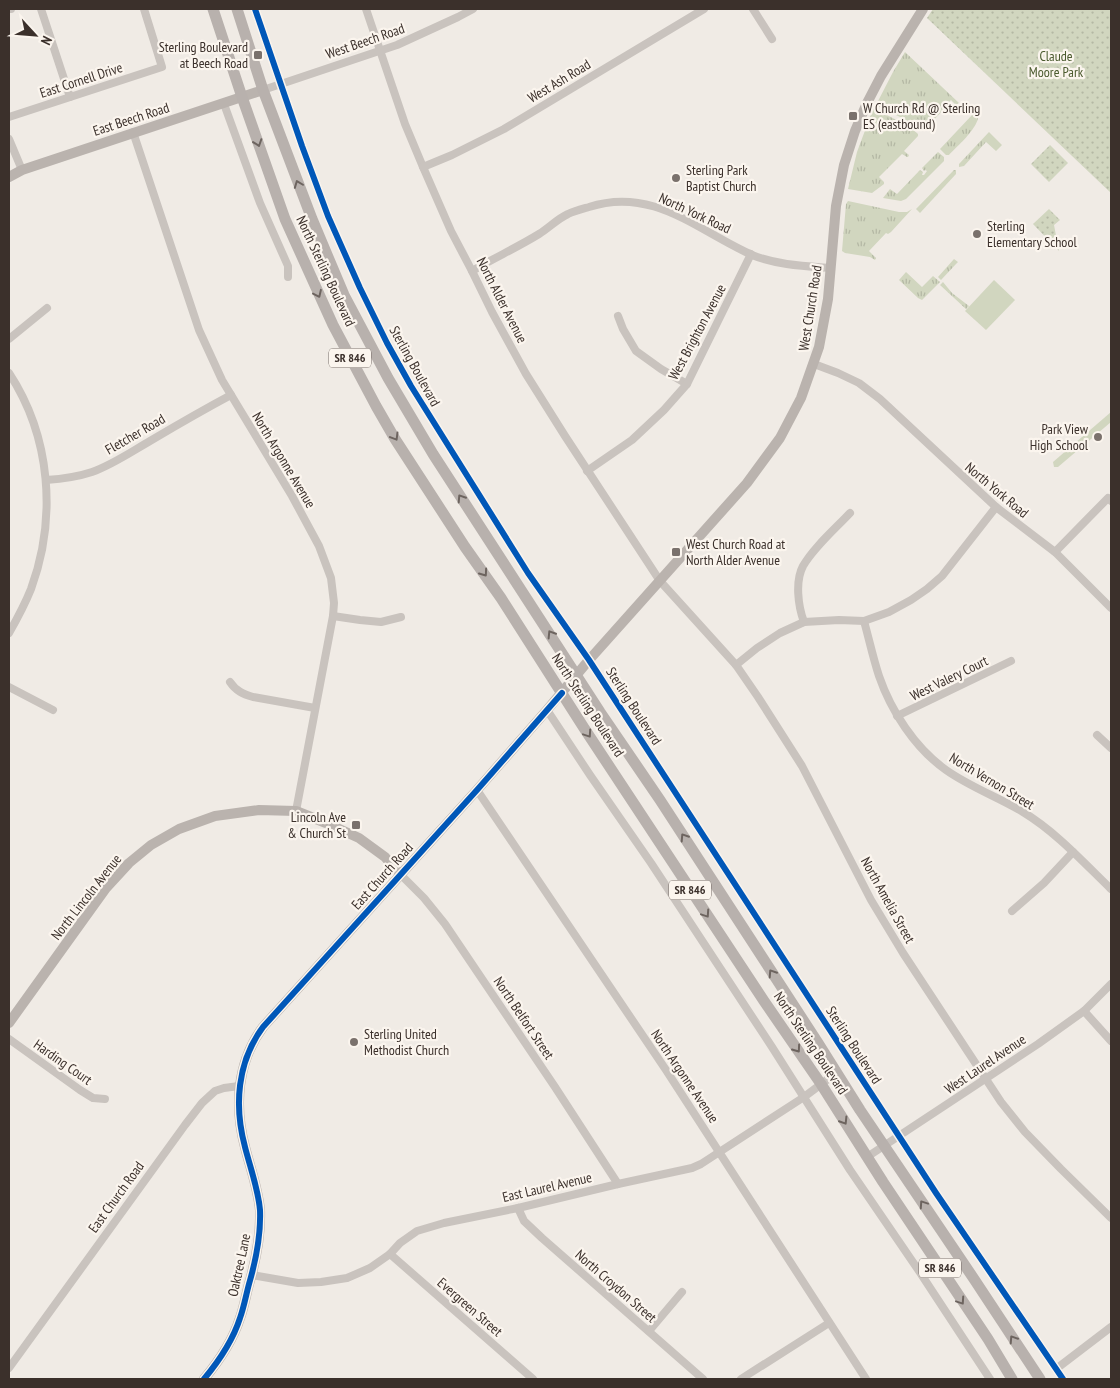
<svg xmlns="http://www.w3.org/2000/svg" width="1120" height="1388" viewBox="0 0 1120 1388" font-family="'PT Sans Narrow',sans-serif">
<defs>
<pattern id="grass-tufts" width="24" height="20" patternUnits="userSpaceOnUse" patternTransform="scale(1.25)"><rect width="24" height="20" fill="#d1d6bf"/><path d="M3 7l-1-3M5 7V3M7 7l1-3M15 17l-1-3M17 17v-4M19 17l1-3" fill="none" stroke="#b4b8a4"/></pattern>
<pattern id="forest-firs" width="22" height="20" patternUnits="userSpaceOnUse" patternTransform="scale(1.25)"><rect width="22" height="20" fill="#d1d6bf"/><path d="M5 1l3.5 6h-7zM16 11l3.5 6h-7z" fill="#b4b8a4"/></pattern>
<pattern id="park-dots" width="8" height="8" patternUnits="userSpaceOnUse" patternTransform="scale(1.25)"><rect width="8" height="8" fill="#d1d6bf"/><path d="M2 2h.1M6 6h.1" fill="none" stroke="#b4b8a4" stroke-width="1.8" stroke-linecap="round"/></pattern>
</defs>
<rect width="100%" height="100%" fill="#f0ebe5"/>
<g fill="url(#grass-tufts)">
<polygon points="905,52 959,103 956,105 951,100 949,102 950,103 924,130 920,131 902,118 876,105 893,72"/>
<path d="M971,104C994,116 958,145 949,155H946L940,149L973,114L967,108Z"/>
<polygon points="873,109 875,109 910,127 918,134 918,136 904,151 909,155 908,157 907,157 902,154 879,177 884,182 884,184 872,193 848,189 857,152"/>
<polygon points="989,132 1002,145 996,151 986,142 964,166 959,167 959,164"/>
<polygon points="938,152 944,157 944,161 906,199 901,201 883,198 890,189 897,194 920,170 923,172 922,175 924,175 927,171 925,170 924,171 922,168"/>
<polygon points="954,170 956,170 956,174 920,213 916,209"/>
<polygon points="848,201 899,212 907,212 912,209 891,232 888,234 886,233 869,251 876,258 875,260 870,257 845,253 842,251 846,204"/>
<polygon points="954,259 958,262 956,264 941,280 938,277"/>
<polygon points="906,272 922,287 933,276 940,282 922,300 918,298 899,280"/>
<polygon points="943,282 952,293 969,306 966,309 940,285"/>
</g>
<polygon fill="url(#forest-firs)" points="1111,412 1111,422 1058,467 1054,467 1053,462"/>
<g fill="url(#park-dots)">
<polygon points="933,9 1111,9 1111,193 927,18"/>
<polygon points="1050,145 1068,163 1049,182 1031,164"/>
<polygon points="1049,209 1060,220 1054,225 1059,251 1033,224"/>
</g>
<polygon fill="#d1d6bf" points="994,280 1015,300 986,330 965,311"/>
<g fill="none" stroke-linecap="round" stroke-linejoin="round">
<g stroke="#c9c3be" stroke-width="8">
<polyline points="9,9 11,9"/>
<polyline points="41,9 70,97"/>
<polyline points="255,9 302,146 328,216 360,288 387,343 411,386 528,573 589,660 936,1193 1063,1379"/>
<polyline points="366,9 405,124 423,167 451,231 472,271 492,312 526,374 565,436 660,581 736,665 758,697 802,766 871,900 903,953 1001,1102 1025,1132 1061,1169 1111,1218"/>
<polyline points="753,9 772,39"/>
<polyline points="263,90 397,45 458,17 473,9"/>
<polyline points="224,104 260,203 288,266 288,277"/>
<polyline points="9,117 162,67 144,9"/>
<polyline points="133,132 199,330 222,380 292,496 319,546 331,578 334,603 333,616 296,811"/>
<polyline points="9,139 22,170"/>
<polyline points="423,167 452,155 504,129 704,9"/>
<path d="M472,271C494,258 518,247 539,234C549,228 557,219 568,214C574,211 582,209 589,207C653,186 698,231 752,255C777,265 804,266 831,268"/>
<polyline points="618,316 623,329 636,351 661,369 687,384"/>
<polyline points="9,339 47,308"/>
<polyline points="814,364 838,373 859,383 880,399 996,507 1055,552 1111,608"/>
<path d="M9,373C51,437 57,518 31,589C25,604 17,619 9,633"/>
<polyline points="587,471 632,440 664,410 687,384 751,254"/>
<path d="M46,480C61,479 77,477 92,472C112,465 131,452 150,441C177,425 203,410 231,395"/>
<polyline points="1055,552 1108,498 1111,501"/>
<polyline points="333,616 360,620 381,622 401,617"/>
<path d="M864,621C869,639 873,658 879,676C891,711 915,748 946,770C970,787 998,797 1023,812C1056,832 1083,862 1111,889"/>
<path d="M804,622C798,606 795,581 803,566C814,547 835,529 850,513"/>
<polyline points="736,665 757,648 780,633 804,622 839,620 864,621 889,612 911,600 927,589 942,576 996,507"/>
<path d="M230,682C236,691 243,694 253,697L315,708"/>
<polyline points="9,687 53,710"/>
<polyline points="547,710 590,775 651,863 772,1047 850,1170 919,1271 990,1379"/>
<polyline points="897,716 1011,661"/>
<polyline points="1097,735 1111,748"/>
<polyline points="477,790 666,1070 866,1379"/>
<polyline points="400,874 424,898 445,924 555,1087 618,1184"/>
<polyline points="1012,911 1044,883 1073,852"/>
<polyline points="1084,1011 1111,1041"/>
<polyline points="9,1039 80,1090 93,1098 105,1099"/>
<polyline points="867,1157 1038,1044 1084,1011 1111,984"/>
<polyline points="518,1208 524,1221 542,1238 703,1379"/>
<polyline points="390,1254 533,1379"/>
<polyline points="252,1275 298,1283 321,1282 347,1278 370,1268 390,1254 400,1243 417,1231 444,1223 518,1208 618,1184 692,1168 701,1164 804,1097 836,1073"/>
<polyline points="649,1331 682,1292"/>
<polyline points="9,1368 185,1125 202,1103 215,1091 224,1088 239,1086"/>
<polyline points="1056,1369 1111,1327"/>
<polyline points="741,1379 829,1323"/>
</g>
<g stroke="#bab3ae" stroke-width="10">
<polyline points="9,177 22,170 263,90"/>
<polyline points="9,1023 106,888 129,863 151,845 179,829 215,816 259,810 296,811 326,823 359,838 385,857 400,874"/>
<path d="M204,1379C219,1361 233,1340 240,1318C244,1307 246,1295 249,1284C256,1260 261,1235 260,1210C258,1188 250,1167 245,1147C234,1106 237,1062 263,1027L477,790L547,710L589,660L747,483L780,438L801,398L819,347L828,299L836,206L844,165L855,131L867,103L881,76L923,9"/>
</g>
<g stroke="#b8b1ad" stroke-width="11">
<polyline points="213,9 242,97 285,219 333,325 376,406 395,439 465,547 501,598 584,728 764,1001 821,1084 883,1182 988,1339 1012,1379"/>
<polyline points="237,9 263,90 312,219 344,295 388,378 433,454 600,712 660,800 818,1043 860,1110 974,1279 1040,1379"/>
</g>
<defs>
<g id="cycleway">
<polyline points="255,9 302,146 328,216 360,288 387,343 411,386 528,573 589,660 936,1193 1063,1379"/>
<path d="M204,1379C219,1361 233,1340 240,1318C244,1307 246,1295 249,1284C256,1260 261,1235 260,1210C258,1188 250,1167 245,1147C234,1106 237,1062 263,1027L477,790L562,693"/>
</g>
</defs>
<use href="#cycleway" stroke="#fbf5ee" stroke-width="9"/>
<use href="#cycleway" stroke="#0057b8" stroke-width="6"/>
</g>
<defs><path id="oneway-chevron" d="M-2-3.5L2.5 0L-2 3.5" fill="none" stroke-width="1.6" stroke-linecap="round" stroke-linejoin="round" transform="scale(1.25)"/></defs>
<g stroke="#6d645f">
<use href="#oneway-chevron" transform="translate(258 143) rotate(71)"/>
<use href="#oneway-chevron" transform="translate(298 184) rotate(-111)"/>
<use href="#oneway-chevron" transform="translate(318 294) rotate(65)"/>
<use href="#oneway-chevron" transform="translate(395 437) rotate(59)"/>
<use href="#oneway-chevron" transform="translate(461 498) rotate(-123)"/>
<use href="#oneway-chevron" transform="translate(484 573) rotate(55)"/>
<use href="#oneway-chevron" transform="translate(551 634) rotate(-122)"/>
<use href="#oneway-chevron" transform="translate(588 734) rotate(56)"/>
<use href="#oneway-chevron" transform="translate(684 837) rotate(-123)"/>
<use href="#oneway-chevron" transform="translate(706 914) rotate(56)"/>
<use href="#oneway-chevron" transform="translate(772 973) rotate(-123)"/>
<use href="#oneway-chevron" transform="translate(797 1049) rotate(55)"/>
<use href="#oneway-chevron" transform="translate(844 1121) rotate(58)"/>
<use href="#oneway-chevron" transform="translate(923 1204) rotate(-124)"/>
<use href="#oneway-chevron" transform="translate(961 1301) rotate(56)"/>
<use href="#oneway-chevron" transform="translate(1013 1339) rotate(-123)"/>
</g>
<g fill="#7a716c" stroke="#fbf5ee" stroke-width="2">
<rect x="253" y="50" width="10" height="10" rx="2.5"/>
<rect x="848" y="111" width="10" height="10" rx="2.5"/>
<circle cx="676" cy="178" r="5"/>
<circle cx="977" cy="234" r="5"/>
<circle cx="1098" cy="437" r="5"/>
<rect x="671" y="547" width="10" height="10" rx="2.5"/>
<rect x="351" y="820" width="10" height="10" rx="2.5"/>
<circle cx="354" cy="1042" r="5"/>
</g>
<g text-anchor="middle" stroke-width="4.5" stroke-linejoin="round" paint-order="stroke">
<g fill="#fbf5ee" stroke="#756b66" stroke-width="1">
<rect x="329" y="348.5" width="42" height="19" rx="4"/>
<rect x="669" y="880.5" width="42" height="19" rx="4"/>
<rect x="919" y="1258.5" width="42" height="19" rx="4"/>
</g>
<g font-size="12" font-weight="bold" fill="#3b302b">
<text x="350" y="362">SR 846</text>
<text x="690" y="894">SR 846</text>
<text x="940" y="1272">SR 846</text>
</g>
<g font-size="14" fill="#3b302b" stroke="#fbf5ee">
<text transform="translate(365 41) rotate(-19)" y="5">West Beech Road</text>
<text transform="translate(81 80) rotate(-18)" y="5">East Cornell Drive</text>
<text transform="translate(559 81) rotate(-31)" y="5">West Ash Road</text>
<text transform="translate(131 119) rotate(-18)" y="5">East Beech Road</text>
<text transform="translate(695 213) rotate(25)" y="5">North York Road</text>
<text transform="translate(326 271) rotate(65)" y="5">North Sterling Boulevard</text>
<text transform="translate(502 300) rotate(63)" y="5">North Alder Avenue</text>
<text transform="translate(810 308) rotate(-81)" y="5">West Church Road</text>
<text transform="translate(697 332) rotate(-62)" y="5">West Brighton Avenue</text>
<text transform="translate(415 366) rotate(61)" y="5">Sterling Boulevard</text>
<text transform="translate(135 434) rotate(-30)" y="5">Fletcher Road</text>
<text transform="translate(284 460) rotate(59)" y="5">North Argonne Avenue</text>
<text transform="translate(997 490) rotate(40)" y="5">North York Road</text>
<text transform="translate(949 678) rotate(-26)" y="5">West Valery Court</text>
<text transform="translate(588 705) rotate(57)" y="5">North Sterling Boulevard</text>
<text transform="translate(634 706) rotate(57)" y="5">Sterling Boulevard</text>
<text transform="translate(992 781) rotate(31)" y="5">North Vernon Street</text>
<text transform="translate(382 876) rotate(-48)" y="5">East Church Road</text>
<text transform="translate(86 897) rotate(-52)" y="5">North Lincoln Avenue</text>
<text transform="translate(888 900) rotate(61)" y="5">North Amelia Street</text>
<text transform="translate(524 1018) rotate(56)" y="5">North Belfort Street</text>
<text transform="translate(811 1043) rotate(56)" y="5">North Sterling Boulevard</text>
<text transform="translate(854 1045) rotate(57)" y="5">Sterling Boulevard</text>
<text transform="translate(63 1062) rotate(35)" y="5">Harding Court</text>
<text transform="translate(985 1064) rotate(-34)" y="5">West Laurel Avenue</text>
<text transform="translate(685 1076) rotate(56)" y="5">North Argonne Avenue</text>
<text transform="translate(547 1187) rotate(-13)" y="5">East Laurel Avenue</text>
<text transform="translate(116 1197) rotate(-54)" y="5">East Church Road</text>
<text transform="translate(239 1265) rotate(-78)" y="5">Oaktree Lane</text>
<text transform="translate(616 1286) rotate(41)" y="5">North Croydon Street</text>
<text transform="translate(470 1307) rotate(41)" y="5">Evergreen Street</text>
</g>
<g font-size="14" fill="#3b302b" stroke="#fbf5ee" text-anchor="start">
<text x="248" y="52" text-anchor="end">Sterling Boulevard<tspan x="248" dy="16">at Beech Road</tspan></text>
<text x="863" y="113">W Church Rd @ Sterling<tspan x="863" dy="16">ES (eastbound)</tspan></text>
<text x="686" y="175">Sterling Park<tspan x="686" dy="16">Baptist Church</tspan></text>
<text x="987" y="231">Sterling<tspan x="987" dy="16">Elementary School</tspan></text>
<text x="1088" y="434" text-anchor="end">Park View<tspan x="1088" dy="16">High School</tspan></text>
<text x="686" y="549">West Church Road at<tspan x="686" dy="16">North Alder Avenue</tspan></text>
<text x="346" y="822" text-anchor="end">Lincoln Ave<tspan x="346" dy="16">&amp; Church St</tspan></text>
<text x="364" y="1039">Sterling United<tspan x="364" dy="16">Methodist Church</tspan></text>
</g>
<g font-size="14" fill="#4a5a2e" stroke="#fbf5ee">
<text x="1056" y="61">Claude<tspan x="1056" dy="16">Moore Park</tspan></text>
</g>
</g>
<rect width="1120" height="1388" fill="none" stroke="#3b302b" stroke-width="20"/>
<g transform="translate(35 35) rotate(116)" stroke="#fbf5ee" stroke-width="4" paint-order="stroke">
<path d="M0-4L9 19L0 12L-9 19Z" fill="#3b302b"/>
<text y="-8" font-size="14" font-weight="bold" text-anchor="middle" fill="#3b302b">N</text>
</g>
</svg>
